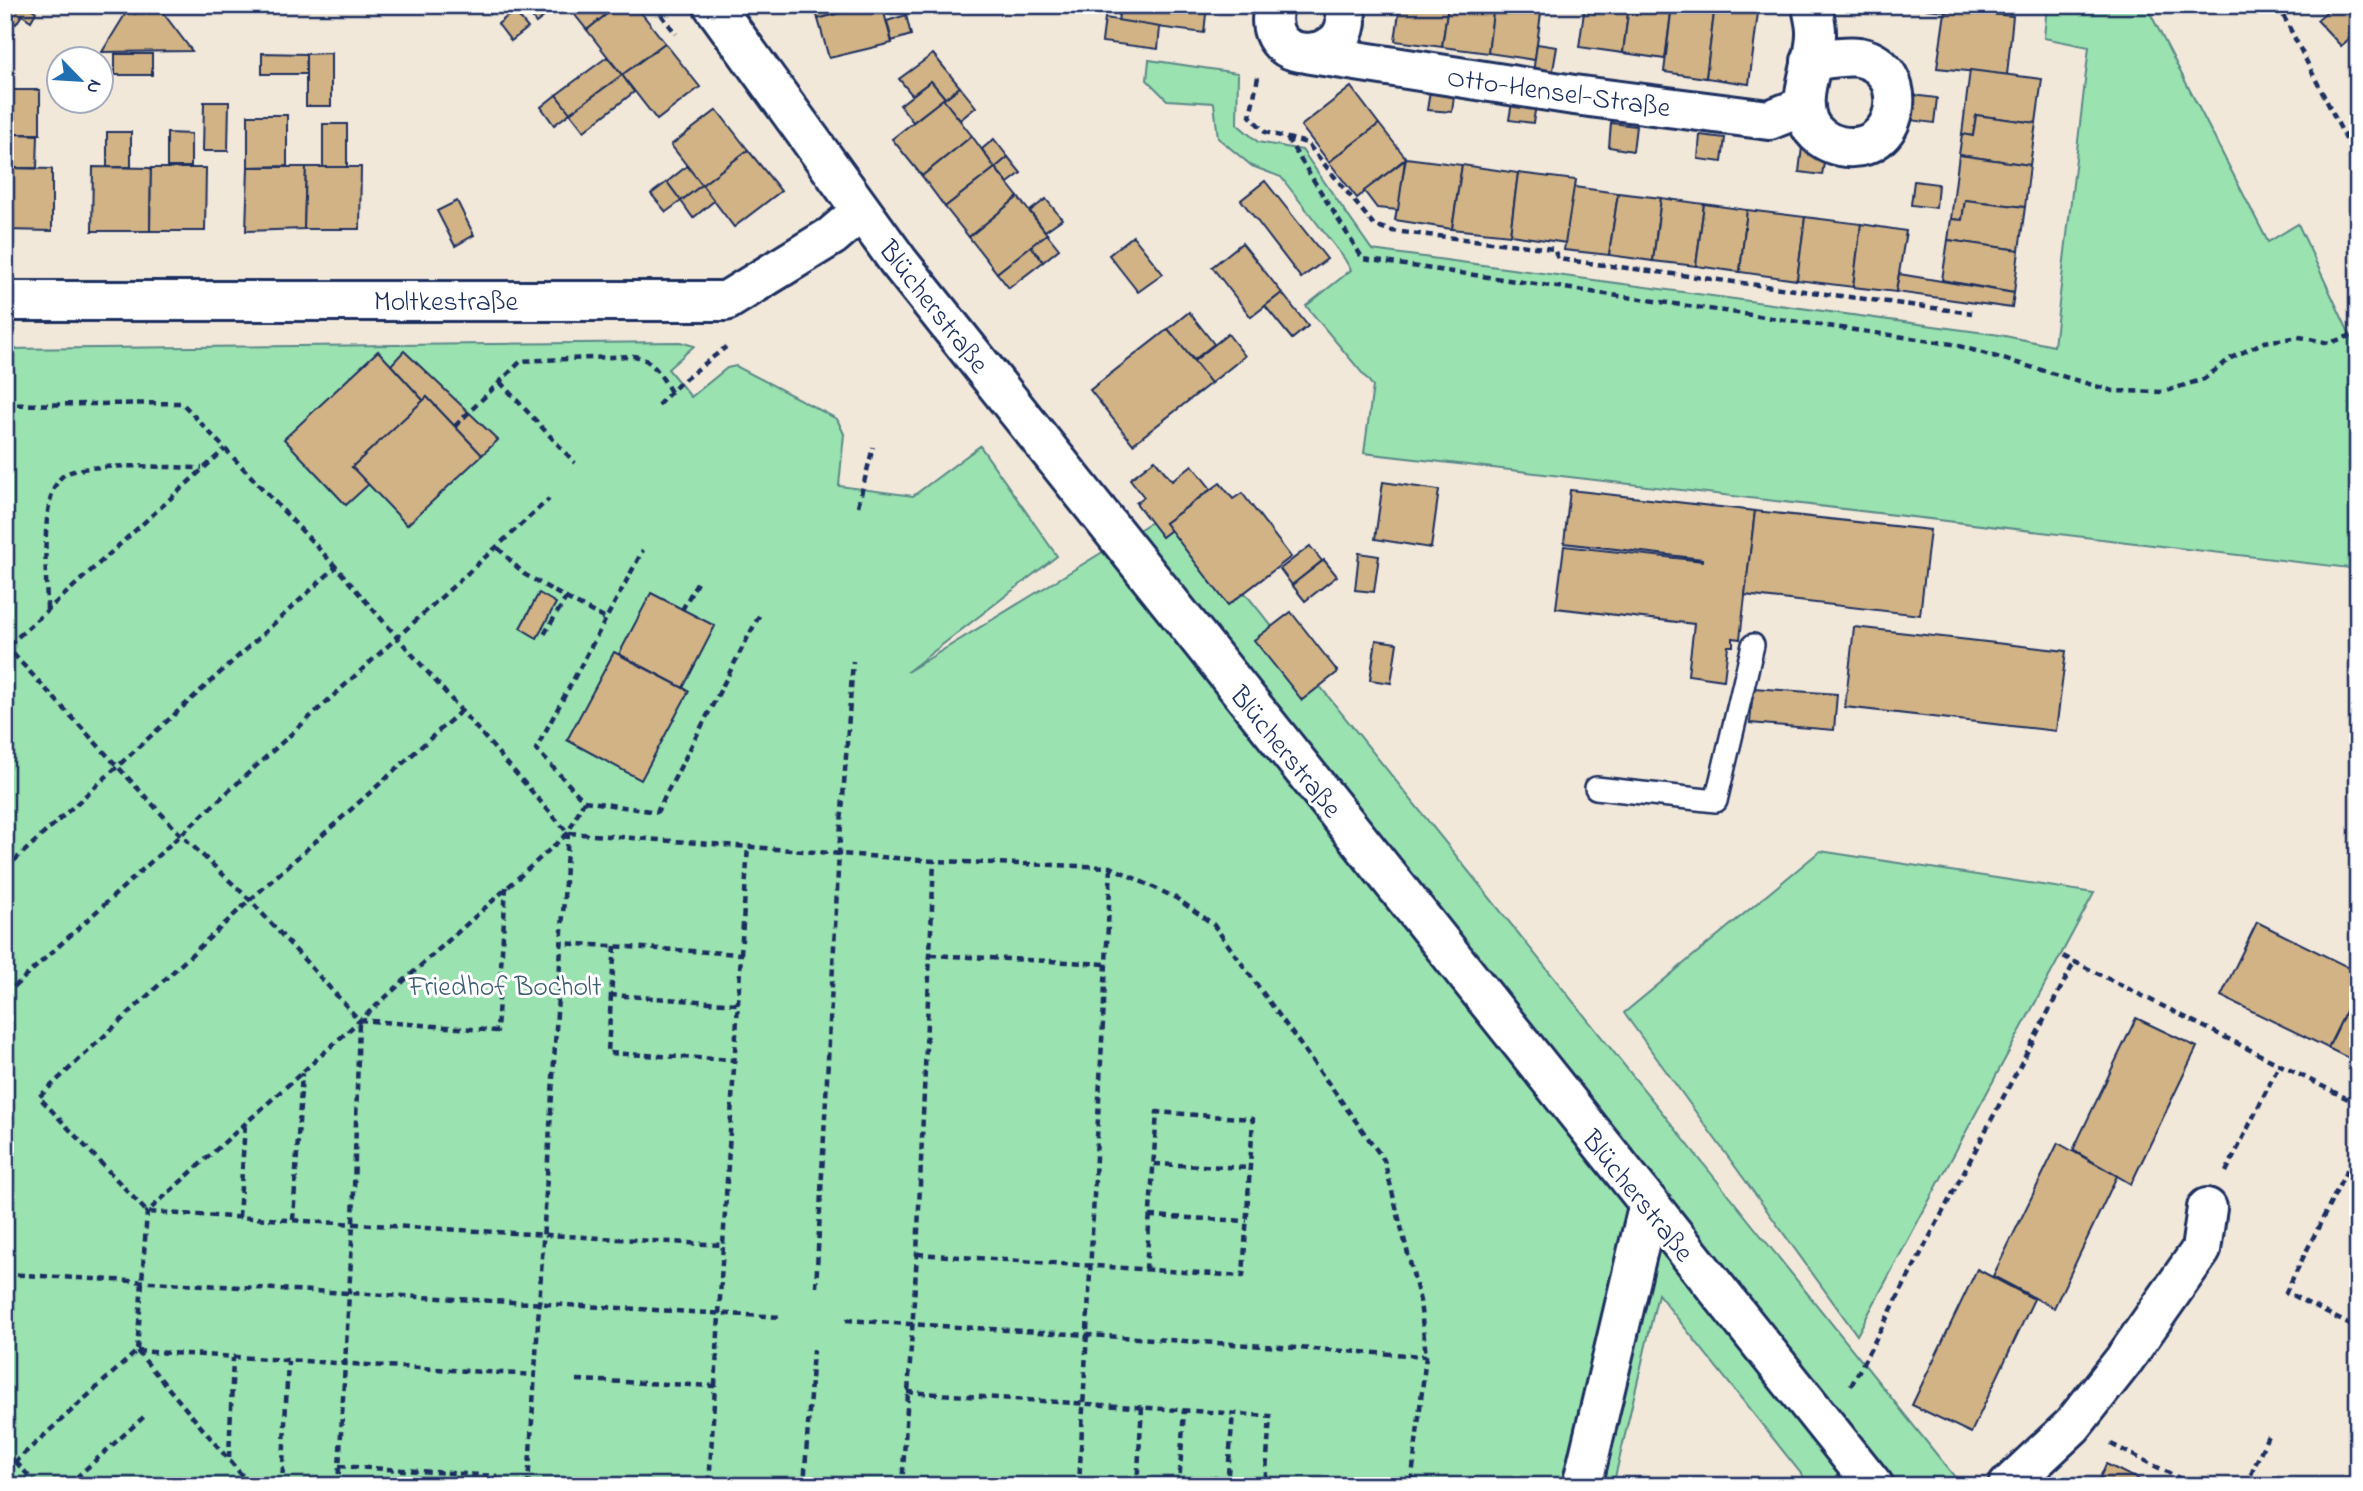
<svg xmlns="http://www.w3.org/2000/svg" width="2363" height="1491" viewBox="0 0 2363 1491" font-family="'Indie Flower',sans-serif">
<rect width="100%" height="100%" fill="#f1e8da"/>
<filter id="ink" filterUnits="userSpaceOnUse"><feTurbulence type="fractalNoise" baseFrequency=".0143" numOctaves="2"/><feDisplacementMap in="SourceGraphic" scale="14" xChannelSelector="R" yChannelSelector="G"/><feConvolveMatrix kernelMatrix="1 2 1 2 8 2 1 2 1" color-interpolation-filters="sRGB"/></filter>
<g filter="url(#ink)">
<g fill="#9ae2b0" stroke="#5a8887" stroke-width="2">
<polygon points="2047,5 2146,5 2268,242 2298,224 2358,352 2358,569 1364,453 1373,386 1306,306 1351,270 1344,258 1281,177 1252,166 1218,138 1214,103 1167,100 1147,80 1149,60 1238,73 1237,124 1258,142 1302,150 1372,250 2000,335 2054,346 2089,47 2044,38"/>
<polygon points="680,342 694,346 668,369 691,397 727,368 736,366 837,419 844,434 839,486 913,496 980,446 1057,556 907,672 1176,507 1962,1486 1811,1486 1658,1294 1613,1486 5,1486 5,349"/>
<polygon points="1820,851 2094,893 1857,1335 1624,1013"/>
</g>
<g fill="#d1b385" stroke="#1b2f5e" stroke-width="2">
<polygon points="5,5 27,5 36,12 31,21 22,15 16,24 5,18"/>
<polygon points="146,5 157,5 192,51 102,52 129,8 135,14"/>
<polygon points="523,5 559,5 536,23"/>
<polygon points="567,5 618,5 587,30"/>
<polygon points="618,5 635,5 665,43 622,75 587,30"/>
<polygon points="815,5 868,5 818,19"/>
<polygon points="868,5 882,5 892,43 829,58 818,19"/>
<polygon points="1120,5 1207,5 1204,33 1118,22"/>
<polygon points="1400,5 1448,5 1442,47 1395,41"/>
<polygon points="1448,5 1494,5 1488,53 1442,47"/>
<polygon points="1494,5 1542,5 1535,60 1488,53"/>
<polygon points="1585,5 1629,5 1623,53 1579,47"/>
<polygon points="1629,5 1672,5 1665,59 1623,53"/>
<polygon points="1672,5 1715,5 1706,78 1664,72"/>
<polygon points="1715,5 1759,5 1749,84 1706,78"/>
<polygon points="1928,5 1997,5 1995,16 1927,9"/>
<polygon points="2334,5 2358,5 2358,31 2341,46 2317,20"/>
<polygon points="514,11 528,28 511,41 498,24"/>
<polygon points="1957,11 2013,16 2007,75 1937,68 1945,12"/>
<polygon points="906,15 911,35 892,41 887,21"/>
<polygon points="1105,18 1160,27 1158,49 1102,42"/>
<polygon points="665,43 700,87 657,120 622,75"/>
<polygon points="1537,44 1557,47 1552,76 1533,73"/>
<polygon points="262,53 306,54 306,74 262,74"/>
<polygon points="331,53 331,106 306,106 306,54"/>
<rect x="115" y="54" width="37" height="21"/>
<polygon points="933,54 960,87 945,98 931,81 912,95 899,79"/>
<polygon points="57,55 74,55 74,60 60,60 60,90 56,90"/>
<polygon points="607,57 622,75 570,113 556,95"/>
<polygon points="1970,70 2042,79 2036,123 1976,115 1973,136 1962,134"/>
<polygon points="622,75 634,92 584,131 570,113"/>
<polygon points="931,81 945,98 913,122 900,105"/>
<polygon points="1431,85 1455,88 1452,112 1427,110"/>
<polygon points="960,87 976,107 960,120 943,100"/>
<polygon points="1351,87 1379,124 1329,162 1301,126"/>
<rect x="5" y="90" width="35" height="44"/>
<polygon points="556,95 570,113 554,125 541,107"/>
<polygon points="1912,95 1937,98 1934,123 1910,120"/>
<polygon points="1513,96 1537,99 1533,123 1509,120"/>
<polygon points="943,99 972,136 922,176 892,139"/>
<polygon points="204,102 229,102 228,151 203,151"/>
<polygon points="717,110 748,150 702,185 671,145"/>
<polygon points="248,115 287,115 287,166 248,167"/>
<polygon points="1976,115 2036,123 2030,165 1959,155 1962,134 1973,136"/>
<polygon points="1611,123 1636,126 1633,151 1609,147"/>
<rect x="323" y="124" width="24" height="43"/>
<polygon points="1379,124 1406,158 1357,198 1329,162"/>
<rect x="107" y="132" width="24" height="35"/>
<polygon points="167,133 191,134 191,167 167,167"/>
<polygon points="15,134 38,135 37,168 14,168"/>
<polygon points="1700,135 1725,138 1722,162 1698,159"/>
<polygon points="972,136 995,168 945,207 922,176"/>
<polygon points="994,139 1008,157 995,168 982,149"/>
<polygon points="1802,147 1826,151 1822,175 1799,172"/>
<polygon points="748,150 781,191 734,227 702,185"/>
<polygon points="1959,155 2030,165 2025,207 1965,200 1962,220 1951,219"/>
<polygon points="1008,157 1021,173 1008,183 995,168"/>
<polygon points="1406,158 1462,165 1452,229 1395,220"/>
<polygon points="1405,160 1398,210 1377,208 1364,191"/>
<polygon points="1462,165 1518,173 1510,235 1452,229"/>
<polygon points="687,166 702,185 681,201 667,182"/>
<polygon points="93,167 151,168 150,231 92,231"/>
<polygon points="248,167 306,167 304,229 246,231"/>
<polygon points="306,167 361,167 360,229 304,229"/>
<polygon points="5,168 52,169 52,231 5,230"/>
<polygon points="151,168 206,168 205,231 150,231"/>
<polygon points="995,168 1018,197 969,237 945,207"/>
<polygon points="1518,173 1576,180 1567,243 1510,235"/>
<polygon points="1265,181 1327,259 1301,278 1241,200"/>
<polygon points="1914,181 1938,184 1936,208 1911,205"/>
<polygon points="667,182 681,201 666,212 651,194"/>
<polygon points="702,185 714,201 693,218 681,201"/>
<polygon points="1574,187 1618,193 1609,255 1564,250"/>
<polygon points="1618,193 1661,198 1653,261 1609,255"/>
<polygon points="1018,197 1047,234 997,273 969,237"/>
<polygon points="1661,198 1704,204 1696,266 1653,261"/>
<polygon points="1046,199 1062,219 1045,231 1030,211"/>
<polygon points="1965,200 2025,207 2019,250 1948,240 1951,219 1962,220"/>
<polygon points="457,201 474,235 455,246 437,211"/>
<polygon points="1704,204 1747,210 1740,272 1696,266"/>
<polygon points="1747,210 1805,217 1797,280 1740,272"/>
<polygon points="1805,217 1861,224 1853,287 1797,280"/>
<polygon points="1861,224 1906,231 1896,292 1853,287"/>
<polygon points="1047,234 1059,249 1043,262 1031,246"/>
<polygon points="1133,236 1163,274 1138,292 1109,255"/>
<polygon points="1948,240 2019,250 2014,293 1942,280"/>
<polygon points="1242,243 1282,293 1251,317 1212,267"/>
<polygon points="1031,246 1043,262 1009,288 997,273"/>
<polygon points="1899,274 2014,293 2012,308 1896,292"/>
<polygon points="1282,293 1308,326 1292,339 1265,306"/>
<polygon points="1189,312 1214,344 1194,360 1168,329"/>
<polygon points="1168,329 1211,383 1133,444 1090,390"/>
<polygon points="1228,334 1245,356 1211,383 1194,361"/>
<polygon points="378,351 424,401 352,467 369,484 346,505 284,439"/>
<polygon points="404,351 498,440 482,455 427,397 424,401 391,365"/>
<polygon points="427,397 482,455 407,525 352,467"/>
<polygon points="1155,460 1172,481 1192,465 1211,489 1165,523 1171,530 1162,537 1136,503 1144,497 1130,479"/>
<polygon points="1383,482 1439,490 1431,548 1375,539"/>
<polygon points="1220,483 1233,499 1242,493 1291,557 1228,605 1165,523"/>
<polygon points="1570,490 1755,511 1740,639 1733,638 1733,646 1728,646 1724,680 1688,675 1694,624 1556,608 1564,546 1702,561 1702,559 1564,543"/>
<polygon points="1755,511 1930,530 1920,615 1745,595"/>
<polygon points="1310,546 1322,561 1292,585 1280,569"/>
<polygon points="1359,553 1379,556 1374,592 1355,590"/>
<polygon points="1324,560 1337,576 1305,601 1292,585"/>
<polygon points="539,593 556,603 537,638 520,628"/>
<polygon points="651,593 715,626 683,688 619,654"/>
<polygon points="1291,612 1338,672 1302,700 1254,640"/>
<polygon points="1854,627 2066,651 2056,731 1845,707"/>
<polygon points="1376,640 1397,643 1391,683 1370,680"/>
<polygon points="614,652 689,691 641,780 567,740"/>
<polygon points="1753,688 1837,694 1834,730 1750,723"/>
<polygon points="2257,922 2358,972 2358,987 2328,1048 2221,996"/>
<polygon points="2358,987 2358,1063 2328,1048"/>
<polygon points="2136,1018 2197,1047 2131,1184 2073,1150"/>
<polygon points="2058,1143 2117,1176 2054,1308 1993,1276"/>
<polygon points="1977,1269 2034,1299 1971,1433 1912,1405"/>
<polygon points="2106,1464 2152,1486 2096,1486"/>
</g>
<g fill="none" stroke-linecap="round" stroke-linejoin="round">
<defs>
<polyline id="service" points="1596,788 1716,801 1753,645"/>
<g id="minor">
<path d="M1274,5C1257,75 1365,62 1343,5"/>
<polyline points="1311,54 1574,95 1769,120 1804,106"/>
<path d="M1811,61C1826,59 1844,55 1859,57C1915,68 1901,158 1840,146C1826,143 1813,134 1808,121C1797,92 1817,61 1816,32C1816,23 1813,14 1812,5"/>
<polyline points="5,301 726,301 832,236 860,212"/>
<polyline points="1582,1486 1648,1207"/>
<polyline points="2008,1486 2072,1426 2124,1360 2201,1250 2207,1208"/>
</g>
<polyline id="tertiary" points="713,5 898,261 1874,1486"/>
</defs>
<use href="#service" stroke="#1b2f5e" stroke-width="26"/>
<use href="#minor" stroke="#1b2f5e" stroke-width="44"/>
<use href="#tertiary" stroke="#1b2f5e" stroke-width="44"/>
<g stroke="#1b2f5e" stroke-width="4.5" stroke-dasharray="7 5" stroke-linecap="butt">
<polyline points="654,5 676,34"/>
<polyline points="2278,5 2358,163"/>
<polyline points="1258,77 1250,116 1265,132 1307,143 1374,225 1392,231 1554,249 1558,259 1972,313"/>
<polyline points="1287,138 1363,259 1952,344 2113,391 2163,392 2204,379 2231,358 2264,342 2300,337 2329,343 2358,333"/>
<polyline points="500,382 575,463"/>
<polyline points="5,405 182,403 336,567 568,833 934,861 1111,867 1176,898 1213,924 1384,1160 1420,1301 1426,1356 1411,1486"/>
<polyline points="658,405 680,383 726,347"/>
<path d="M455,426L521,361L634,356C654,360 661,376 671,392"/>
<polyline points="858,506 873,447"/>
<polyline points="498,548 524,574 566,598 542,638"/>
<polyline points="566,598 606,619"/>
<path d="M47,609C47,580 38,493 64,475C85,461 174,468 202,468"/>
<polyline points="682,610 699,579"/>
<polyline points="5,645 181,835 250,900 359,1020 497,1031 506,887"/>
<polyline points="9,645 225,449"/>
<polyline points="461,711 250,900 39,1097 147,1212 723,1245 741,954 561,943"/>
<polyline points="584,801 657,812 761,612"/>
<polyline points="5,869 336,567"/>
<polyline points="615,946 611,995 738,1004"/>
<polyline points="741,954 748,846"/>
<polyline points="930,955 1107,964"/>
<polyline points="2063,956 2358,1104"/>
<polyline points="5,995 549,499"/>
<polyline points="611,995 608,1053 734,1060"/>
<polyline points="2358,1148 2286,1292 2358,1329"/>
<polyline points="1154,1164 1250,1168"/>
<polyline points="2226,1172 2280,1063"/>
<polyline points="1150,1216 1247,1221"/>
<polyline points="239,1217 245,1124"/>
<polyline points="293,1220 302,1073"/>
<polyline points="917,1254 1243,1276 1253,1119 1157,1112 1146,1269"/>
<polyline points="5,1274 783,1317"/>
<polyline points="816,1287 839,852 853,661"/>
<polyline points="846,1320 1426,1356"/>
<polyline points="137,1351 535,1375"/>
<polyline points="137,1351 251,1486"/>
<polyline points="577,1380 715,1386 709,1486"/>
<polyline points="715,1386 723,1245"/>
<polyline points="1851,1386 2074,963"/>
<polyline points="907,1392 1270,1416 1265,1486"/>
<polyline points="2111,1444 2195,1486"/>
<polyline points="229,1458 233,1358"/>
<polyline points="16,1462 38,1486"/>
<polyline points="339,1466 496,1476 495,1486"/>
<polyline points="5,1471 137,1351 147,1212 568,833"/>
<polyline points="67,1486 147,1414"/>
<polyline points="282,1486 288,1361"/>
<polyline points="338,1486 353,1224 359,1021"/>
<polyline points="528,1486 568,833 584,801 536,749 643,550"/>
<polyline points="804,1486 813,1350"/>
<polyline points="902,1486 917,1254 934,861"/>
<polyline points="1079,1486 1111,867"/>
<polyline points="1137,1486 1142,1407"/>
<polyline points="1179,1486 1184,1410"/>
<polyline points="1227,1486 1233,1413"/>
<polyline points="2246,1486 2269,1433"/>
</g>
<use href="#service" stroke="#fff" stroke-width="21"/>
<use href="#minor" stroke="#fff" stroke-width="38"/>
<use href="#tertiary" stroke="#fff" stroke-width="38"/>
</g>
</g>
<g text-anchor="middle" stroke-width="6" stroke-linejoin="round" paint-order="stroke">
<g font-size="28" fill="#1b2f5e" stroke="#fff">
<text transform="translate(1559 91) rotate(8)" y="10">Otto-Hensel-Straße</text>
<text x="446" y="310">Moltkestraße</text>
<text transform="translate(935 306) rotate(52)" y="10">Blücherstraße</text>
<text transform="translate(1287 751) rotate(51)" y="10">Blücherstraße</text>
<text transform="translate(1639 1195) rotate(51)" y="10">Blücherstraße</text>
</g>
<g font-size="28" fill="#3b5c72" stroke="#fff">
<text x="505" y="995">Friedhof Bocholt</text>
</g>
</g>
<rect width="2363" height="1491" fill="none" stroke="#fff" stroke-width="28"/>
<rect x="14" y="14" width="2335" height="1463" fill="none" stroke="#1b2f5e" stroke-width="2.5" filter="url(#ink)"/>
<g transform="translate(80 80) rotate(115)"><circle r="33" fill="#ffffff" stroke="#a4acbf" stroke-width="2"/>
<path d="M0-5L12 26L0 18L-12 26Z" fill="#1f6fb2"/>
<text y="-10" font-size="19" font-weight="bold" text-anchor="middle" fill="#1b2f5e">N</text>
</g>
</svg>
